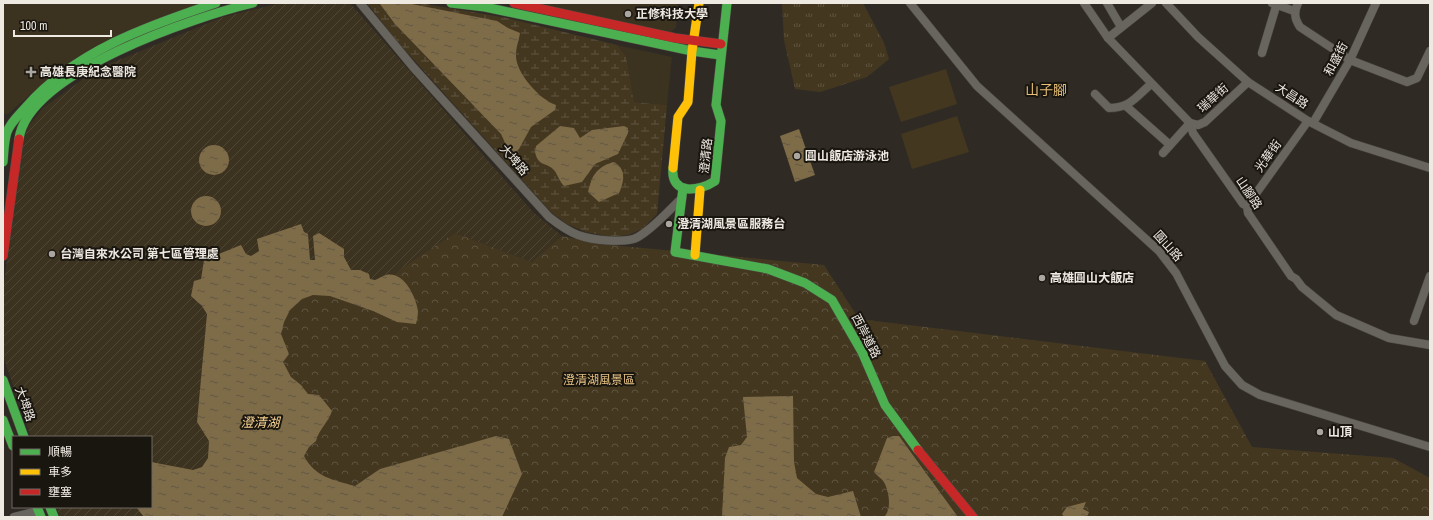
<svg xmlns="http://www.w3.org/2000/svg" width="1433" height="520" viewBox="0 0 1433 520" font-family="'Archivo Narrow','Noto Sans TC',sans-serif">
<defs>
<pattern id="industrial-furrows" width="10" height="10" patternUnits="userSpaceOnUse"><rect width="10" height="10" fill="#3c3220"/><path d="M-1 1l2-2M0 10L10 0M9 11l2-2" fill="none" stroke="#4f4635"/></pattern>
<pattern id="grass-tufts" width="24" height="20" patternUnits="userSpaceOnUse"><rect width="24" height="20" fill="#443720"/><path d="M3 7l-1-3M5 7V3M7 7l1-3M15 17l-1-3M17 17v-4M19 17l1-3" fill="none" stroke="#5f5440"/></pattern>
<pattern id="forest-crowns" width="20" height="18" patternUnits="userSpaceOnUse"><rect width="20" height="18" fill="#443720"/><path d="M2 6a3 3 0 1 1 6 0M12 15a3 3 0 1 1 6 0" fill="none" stroke="#5f5440"/></pattern>
<pattern id="wetland-marsh" width="20" height="14" patternUnits="userSpaceOnUse"><rect width="20" height="14" fill="#443720"/><path d="M1 5h8M5 5V1M11 12h8M15 12V8" fill="none" stroke="#5f5440"/></pattern>
<pattern id="water-ripples" width="26" height="14" patternUnits="userSpaceOnUse"><rect width="26" height="14" fill="#7e6b47"/><path d="M2 4q2-2 4 0t4 0M15 11q2-2 4 0t4 0" fill="none" stroke="#625846"/></pattern>
</defs>
<rect width="100%" height="100%" fill="#2f2b24"/>
<g fill="#3c3220">
<polygon points="3,3 200,3 32,93 8,114 3,114"/>
<polygon points="534,3 678,3 676,27 669,34"/>
<polygon points="617,45 672,57 667,105 633,102 626,56"/>
</g>
<g fill="url(#industrial-furrows)">
<polygon points="350,3 533,212 562,236 532,262 455,233 402,268 394,276 385,275 375,280 370,279 360,270 351,270 344,257 313,236 315,260 310,260 308,234 259,251 251,256 246,254 202,268 201,279 191,296 202,306 207,314 197,422 209,441 208,458 202,467 193,470 183,469 151,462 151,437 31,437 3,356 3,290 22,146 28,127 43,108 97,69 223,17 281,3"/>
<polygon points="56,507 136,507 144,517 60,517"/>
</g>
<polygon fill="url(#grass-tufts)" points="782,3 863,3 884,43 889,59 867,77 820,92 795,89 784,40"/>
<polygon fill="url(#forest-crowns)" points="301,224 304,232 308,234 310,260 315,260 313,236 319,233 344,249 344,257 351,270 360,270 369,274 370,279 375,280 385,275 394,276 402,268 455,233 532,262 562,236 600,244 824,265 859,319 1205,361 1252,447 1393,458 1430,478 1430,517 144,517 136,507 151,507 151,462 193,470 202,467 208,458 209,441 197,422 207,314 202,306 191,296 194,281 201,279 204,260 241,245 246,254 251,256 259,251 257,239"/>
<polygon fill="url(#wetland-marsh)" points="367,3 420,3 507,18 617,45 626,56 634,102 667,105 657,214 642,229 628,235 612,237 586,232 567,224 552,213 396,40"/>
<g fill="#443720">
<polygon points="946,69 957,104 901,122 889,87"/>
<polygon points="957,116 969,152 912,169 901,134"/>
</g>
<g fill="url(#water-ripples)">
<path d="M381,3H407L497,21L508,28L520,33C519,40 516,47 516,55C515,72 540,100 556,105L555,110L531,127L519,149L514,154L510,153L501,134L395,24L380,4Z"/>
<path d="M560,126L574,128L580,138L592,130L624,126L628,128V133L618,154L595,164L582,182L564,186C559,181 558,175 554,170C547,162 538,167 535,152L536,146Z"/>
<polygon points="799,129 815,175 795,182 780,136"/>
<circle cx="214" cy="160" r="15"/>
<path d="M613,162C627,168 624,182 619,193L599,202L588,192C592,175 596,168 613,162Z"/>
<circle cx="206" cy="211" r="15"/>
<path d="M301,224L304,232L308,234L310,260H315L313,236L319,233L344,249V257L351,270H360L369,274L370,279L375,280C378,279 382,276 386,275C404,271 416,297 418,311C418,315 417,320 416,324L397,322L373,311L330,296L313,295L302,299L290,310L284,322L281,334L289,354L283,362L291,377L301,385L308,394L319,395L332,411C328,423 319,429 316,441L309,447L304,456C315,477 333,480 355,486L380,469L496,436L509,439L522,474L502,517H144L136,507H151V462L193,470L202,467L208,458L209,441L197,422L207,314L202,306L191,296L194,281L201,279L204,260L241,245L246,254L251,256L259,251L257,239Z"/>
<polygon points="793,396 794,462 797,478 816,494 828,497 853,491 861,517 722,517 725,458 729,447 741,445 747,437 743,397"/>
<path d="M893,436H899L958,517H884C892,509 889,493 885,484C883,479 877,476 874,472L887,438Z"/>
<polygon points="1086,502 1083,509 1089,512 1087,517 1064,517 1062,514 1067,507"/>
</g>
<g fill="none" stroke-linecap="round" stroke-linejoin="round">
<defs>
<g id="street">
<path d="M360,3L413,67L549,217C558,224 567,231 578,235C591,240 626,244 638,237C655,227 668,211 682,198"/>
<polyline points="910,3 977,86 1159,251 1176,273 1225,366 1242,385 1260,395 1430,447"/>
<polyline points="1084,3 1108,38 1190,123 1193,133 1243,204 1247,206 1248,213 1291,276 1296,279 1302,287 1336,315 1389,338 1430,345"/>
<polyline points="1107,3 1121,27"/>
<polyline points="1166,3 1198,37 1248,82 1308,121 1351,143 1430,168"/>
<polyline points="1272,3 1294,11"/>
<path d="M1298,3C1294,12 1294,18 1300,27L1350,60L1407,82L1417,78L1430,51"/>
<polyline points="1108,38 1152,3"/>
<polyline points="1262,53 1277,3"/>
<path d="M1095,94L1109,108C1130,108 1136,97 1151,84"/>
<polyline points="1126,106 1170,145"/>
<polyline points="1190,123 1198,125 1205,122 1248,82"/>
<polyline points="1313,123 1350,60 1376,3"/>
<polyline points="1163,153 1190,123"/>
<polyline points="1247,206 1308,121"/>
<polyline points="1414,321 1430,276"/>
<polyline points="14,517 38,511"/>
</g>
<g id="fast">
<polyline points="451,3 485,7 692,51 720,55"/>
<path d="M19,139C28,72 195,17 253,3"/>
<path d="M3,162C4,152 4,141 7,132C10,123 19,115 26,107C75,51 147,26 216,3"/>
<path d="M673,168C670,195 699,192 715,181L721,121L716,105L727,3"/>
<polyline points="683,188 675,252 768,269 805,283 832,300 862,352 885,405 918,450"/>
<polyline points="3,380 24,437"/>
<polyline points="3,420 13,446"/>
<polyline points="37,507 41,517"/>
<polyline points="50,507 54,517"/>
</g>
<g id="slow">
<polyline points="673,168 678,117 688,102 692,51 699,3"/>
<polyline points="695,255 700,190"/>
</g>
<g id="jam">
<polyline points="514,3 675,38 721,44"/>
<polyline points="3,256 19,139"/>
<polyline points="918,450 973,517"/>
</g>
</defs>
<use href="#street" stroke="#4a4740" stroke-width="9"/>
<use href="#fast" stroke="#4a4740" stroke-width="10"/>
<use href="#slow" stroke="#4a4740" stroke-width="10"/>
<use href="#jam" stroke="#4a4740" stroke-width="10"/>
<use href="#street" stroke="#68655f" stroke-width="8"/>
<use href="#fast" stroke="#4caf50" stroke-width="9"/>
<use href="#slow" stroke="#ffc107" stroke-width="9"/>
<use href="#jam" stroke="#c62828" stroke-width="9"/>
</g>
<g fill="#aba69f" stroke="#19150f" stroke-width="1.5">
<circle cx="628" cy="14" r="4"/>
<path d="M29 66h4v4h4v4h-4v4h-4v-4h-4v-4h4z"/>
<circle cx="797" cy="156" r="4"/>
<circle cx="669" cy="224" r="4"/>
<circle cx="52" cy="254" r="4"/>
<circle cx="1042" cy="278" r="4"/>
<circle cx="1320" cy="432" r="4"/>
</g>
<g text-anchor="middle" stroke-width="4" stroke-linejoin="round" paint-order="stroke">
<g font-size="12" font-weight="bold" fill="#eee9e1" stroke="#19150f" text-anchor="start">
<text x="636" y="18">正修科技大學</text>
<text x="40" y="76">高雄長庚紀念醫院</text>
<text x="805" y="160">圓山飯店游泳池</text>
<text x="677" y="228">澄清湖風景區服務台</text>
<text x="60" y="258">台灣自來水公司 第七區管理處</text>
<text x="1050" y="282">高雄圓山大飯店</text>
<text x="1328" y="436">山頂</text>
</g>
<g font-size="12" fill="#eee9e1" stroke="#19150f">
<text transform="translate(1336 59) rotate(-62)" y="4">和盛街</text>
<text transform="translate(1292 96) rotate(33)" y="4">大昌路</text>
<text transform="translate(1213 98) rotate(-42)" y="4">瑞華街</text>
<text transform="translate(706 156) rotate(-84)" y="4">澄清路</text>
<text transform="translate(1268 156) rotate(-54)" y="4">光華街</text>
<text transform="translate(514 160) rotate(49)" y="4">大埤路</text>
<text transform="translate(1249 193) rotate(56)" y="4">山腳路</text>
<text transform="translate(1168 246) rotate(48)" y="4">圓山路</text>
<text transform="translate(866 336) rotate(63)" y="4">西岸道路</text>
<text transform="translate(25 404) rotate(70)" y="4">大埤路</text>
</g>
<g font-size="12" fill="#e7c384" stroke="#19150f">
<text x="599" y="384">澄清湖風景區</text>
</g>
<g font-size="13" font-style="italic" fill="#f4d090" stroke="#19150f">
<text x="260" y="427">澄清湖</text>
</g>
<g font-size="14" fill="#e5be77" stroke="#19150f">
<text x="1046" y="95">山子腳</text>
</g>
</g>
<rect width="1433" height="520" fill="none" stroke="#eee9e1" stroke-width="8"/>
<rect x="12" y="436" width="140" height="72" fill="#19150f" stroke="#6e6a63"/>
<rect x="20" y="449" width="20" height="6" fill="#4caf50" stroke="#6e6a63"/>
<text x="48" y="456" font-size="12" fill="#eee9e1">順暢</text>
<rect x="20" y="469" width="20" height="6" fill="#ffc107" stroke="#6e6a63"/>
<text x="48" y="476" font-size="12" fill="#eee9e1">車多</text>
<rect x="20" y="489" width="20" height="6" fill="#c62828" stroke="#6e6a63"/>
<text x="48" y="496" font-size="12" fill="#eee9e1">壅塞</text>
<path d="M14 30v6h97v-6" fill="none" stroke="#eee9e1" stroke-width="2"/>
<text x="20" y="30" font-size="12" fill="#eee9e1" stroke="#19150f" stroke-width="3" paint-order="stroke">100 m</text>
</svg>
